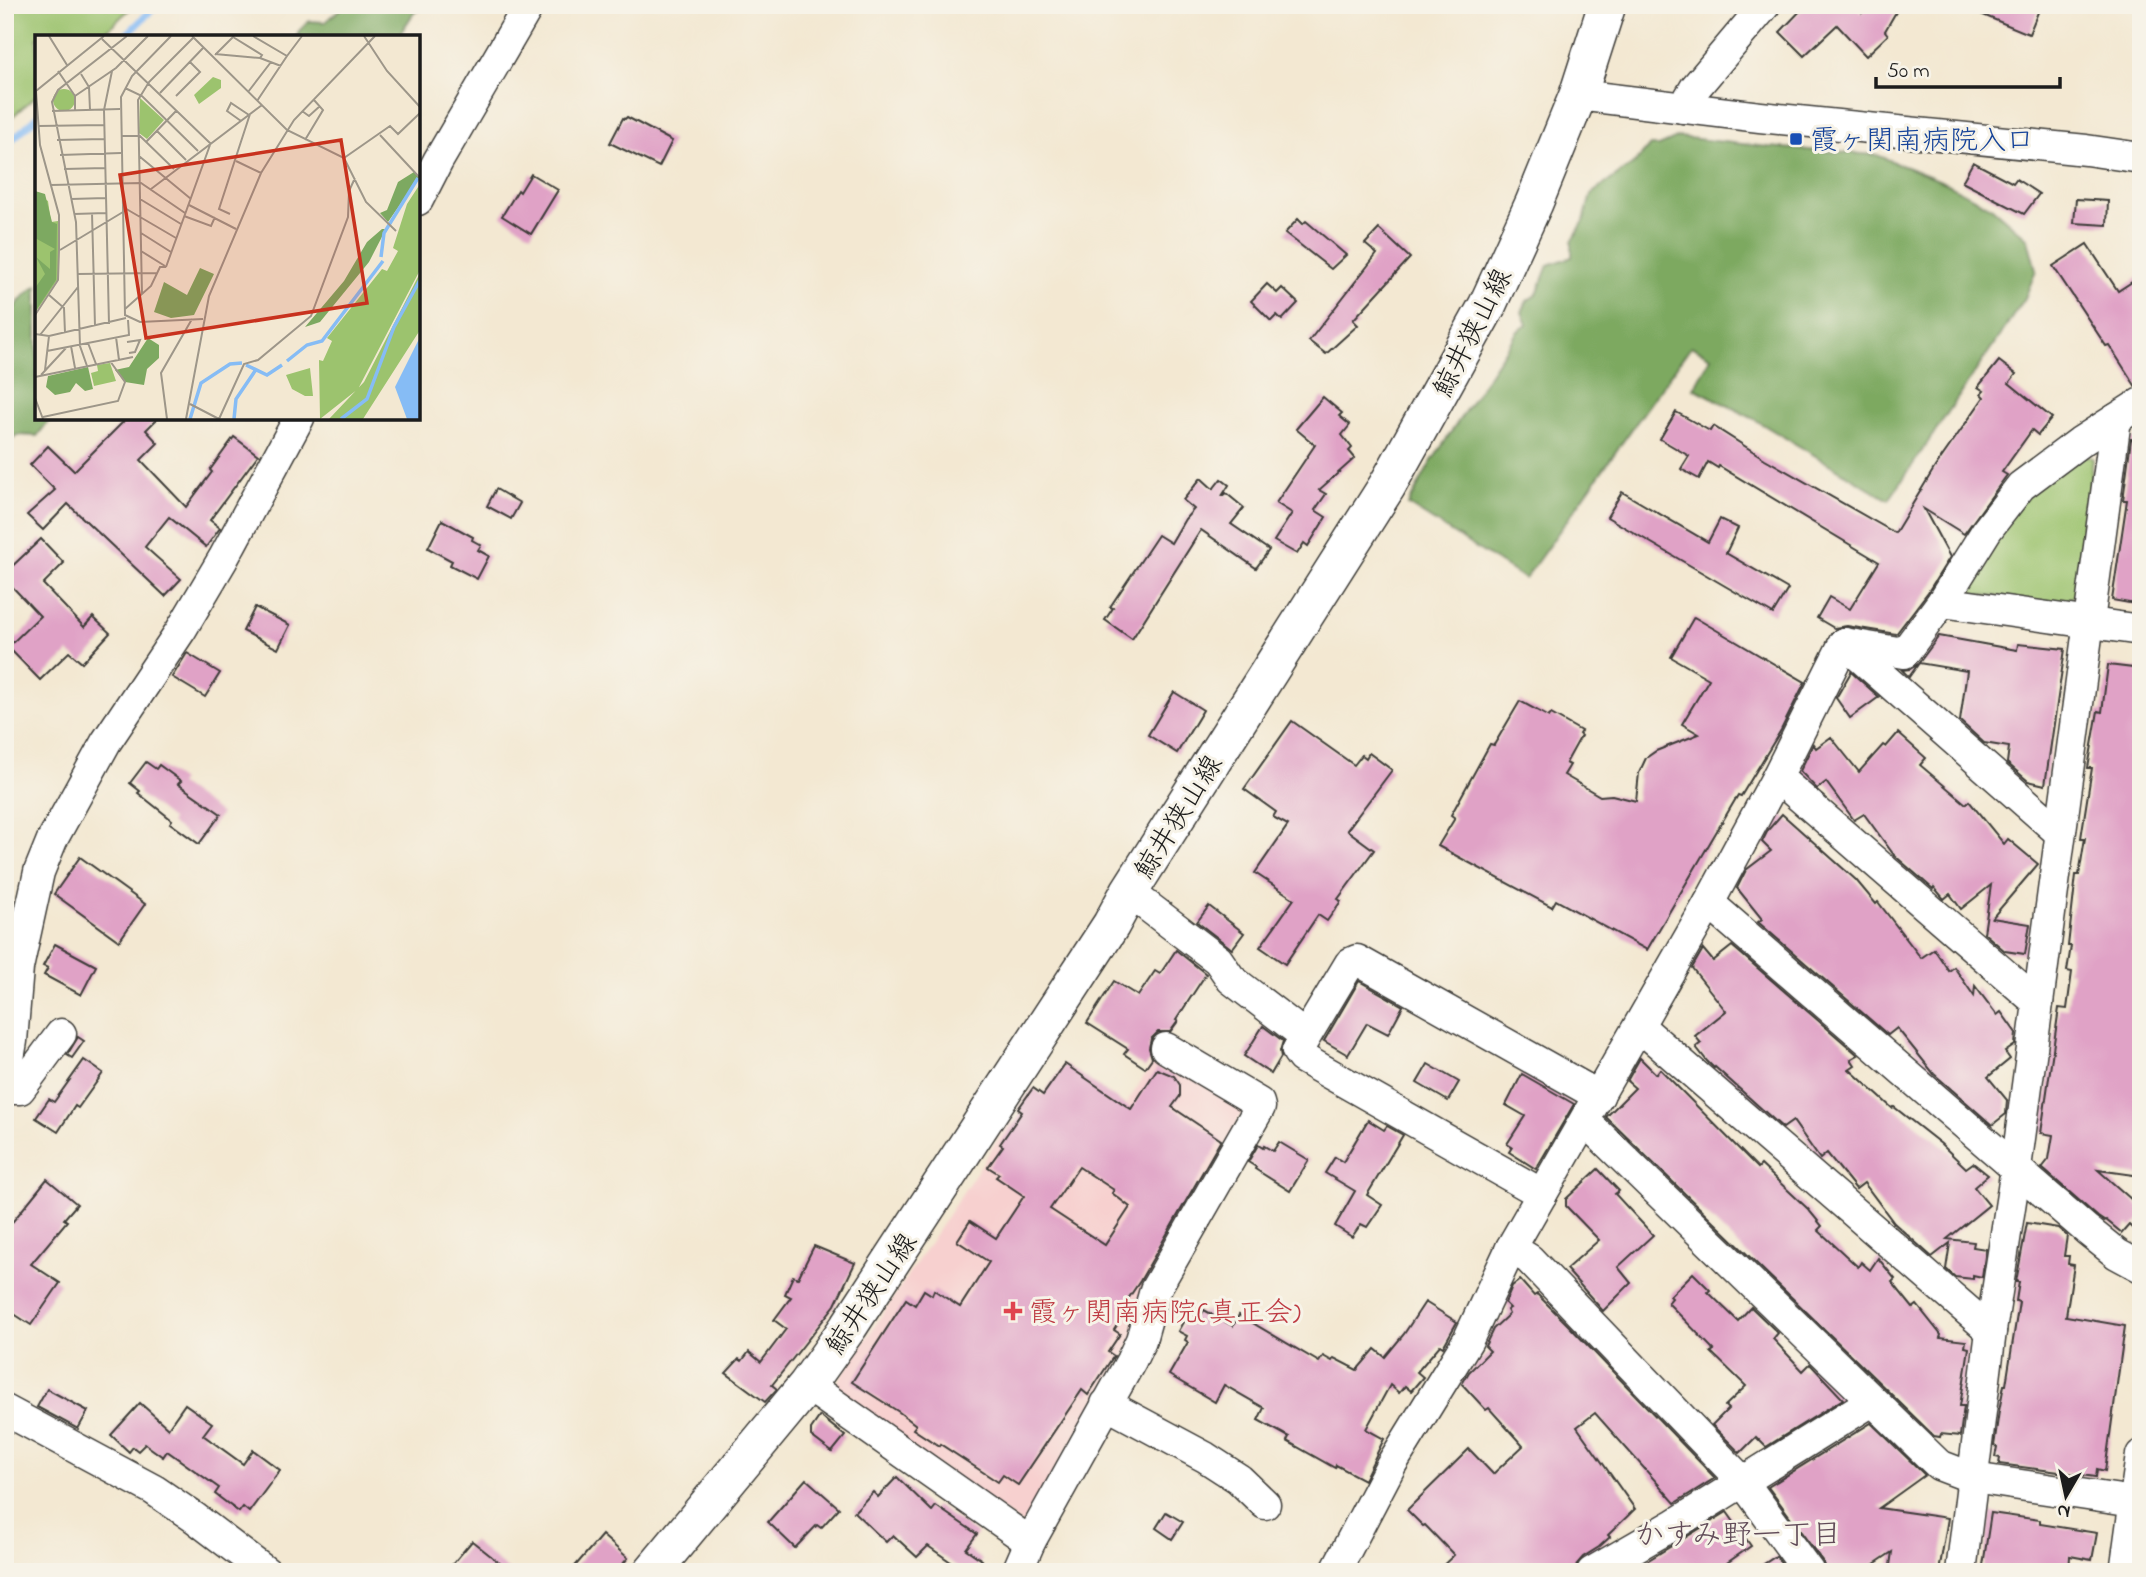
<svg xmlns="http://www.w3.org/2000/svg" width="2146" height="1577" viewBox="0 0 2146 1577" font-family="'Indie Flower','Klee One',sans-serif">
<rect width="100%" height="100%" fill="#f7f3e8"/>
<filter id="ink" filterUnits="userSpaceOnUse"><feTurbulence type="fractalNoise" baseFrequency=".0143" numOctaves="2"/><feDisplacementMap in="SourceGraphic" scale="14" xChannelSelector="R" yChannelSelector="G"/><feConvolveMatrix kernelMatrix="1 2 1 2 8 2 1 2 1" color-interpolation-filters="sRGB"/></filter>
<filter id="wash" filterUnits="userSpaceOnUse"><feTurbulence type="fractalNoise" baseFrequency=".00686" numOctaves="4" result="noise"/><feDisplacementMap in="SourceGraphic" scale="28" xChannelSelector="R" yChannelSelector="G"/><feGaussianBlur stdDeviation="1.57" result="paint"/><feColorMatrix in="noise" values="0 0 0 0 0 0 0 0 0 0 0 0 0 0 0 0 0 1.4 0 .05"/><feComposite in="paint" operator="in"/></filter>
<g filter="url(#wash)">
<rect width="100%" height="100%" fill="#f3e8d2"/>
<polygon fill="#f7d0cf" points="1160,1052 1247,1102 1136,1335 1023,1525 839,1397 837,1383 1010,1121 1084,1169"/>
<g fill="#9cc36e" stroke="#5c7045" stroke-width="2">
<polygon points="5,5 134,5 100,37 37,37 37,95 5,123"/>
<polygon points="2083,453 2093,459 2075,595 2059,606 1965,592 2022,495"/>
</g>
<g fill="#7da961" stroke="#4c623e" stroke-width="2">
<polygon points="346,5 425,5 413,14 398,37 297,37 299,31 309,21 325,22"/>
<polygon points="1679,137 1769,147 1877,155 1946,183 1991,207 2028,239 2036,270 2025,298 1889,500 1752,418 1694,388 1711,357 1691,346 1525,579 1408,505 1430,464 1518,331 1527,325 1522,312 1527,301 1537,294 1548,265 1572,257 1572,241 1584,221 1591,194 1636,162 1649,146 1659,146"/>
<polygon points="37,286 37,418 51,418 37,436 18,435 5,442 5,318 24,296"/>
</g>
<g fill="none" stroke-linecap="round" stroke-linejoin="round">
<g stroke="#86bcf5" stroke-width="7">
<polyline points="124,37 157,5"/>
<polyline points="5,146 37,117"/>
</g>
</g>
<g id="blocks">
<g fill="#e0a2c6" fill-rule="evenodd">
<polygon points="1806,5 1857,5 1862,13 1870,5 1900,5 1885,31 1888,35 1866,56 1837,25 1804,56 1780,32"/>
<polygon points="1959,5 2041,5 2029,34"/>
<polygon points="627,117 672,141 659,167 610,143 623,118 625,119"/>
<polygon points="1973,162 2013,183 2016,179 2039,194 2024,214 1962,182"/>
<polygon points="531,174 558,190 531,234 502,216 518,190 520,192"/>
<polygon points="2076,199 2108,201 2107,225 2074,223"/>
<polygon points="1298,219 1303,224 1306,221 1346,255 1331,269 1285,233"/>
<polygon points="1379,229 1410,258 1353,320 1358,325 1326,354 1309,341 1377,254 1365,244"/>
<polygon points="2087,244 2118,291 2141,276 2141,386 2136,387 2109,345 2106,346 2053,266"/>
<polygon points="1267,284 1277,293 1282,288 1298,303 1282,320 1277,315 1271,321 1251,301"/>
<polygon points="1999,361 2016,374 2009,383 2052,418 2038,435 2032,430 2002,472 2007,475 1964,534 1924,509 1950,557 1928,592 1896,634 1847,626 1834,628 1817,618 1829,597 1850,609 1879,562 1719,466 1718,468 1708,462 1699,479 1681,469 1689,456 1660,439 1676,412 1710,431 1713,426 1765,459 1895,533 1935,467 1984,397 1981,394 1984,391 1978,387"/>
<polygon points="1323,397 1342,413 1339,416 1350,425 1342,435 1352,448 1349,451 1355,458 1319,490 1326,494 1315,510 1326,517 1308,546 1304,543 1297,554 1274,541 1292,513 1276,503 1315,445 1296,429"/>
<polygon points="127,418 158,418 146,430 158,443 141,460 186,507 212,472 210,470 234,437 258,455 210,520 220,528 206,547 169,517 145,547 181,579 165,596 68,504 43,530 27,515 55,490 30,465 48,446 74,471"/>
<polygon points="2131,439 2141,440 2141,605 2112,600 2127,500 2123,500"/>
<polygon points="1201,478 1213,489 1221,479 1229,485 1222,496 1226,493 1244,508 1231,524 1269,550 1256,568 1201,530 1132,639 1105,620 1113,608 1110,607 1158,535 1171,543 1185,519 1194,509 1183,500"/>
<polygon points="496,489 520,503 511,519 487,506"/>
<polygon points="1622,492 1708,542 1720,519 1738,528 1726,553 1788,589 1773,614 1607,517"/>
<polygon points="442,520 473,537 472,540 481,545 478,550 489,556 477,579 450,565 452,561 428,548"/>
<polygon points="41,539 64,563 43,584 84,627 93,617 110,633 82,663 69,652 40,680 8,647 40,616 5,579 5,573"/>
<polygon points="255,607 290,625 278,649 243,631"/>
<polygon points="1694,617 1805,682 1781,730 1741,796 1738,795 1647,950 1556,900 1552,907 1438,846 1455,818 1451,815 1490,744 1494,745 1520,701 1549,717 1551,714 1581,731 1579,734 1581,736 1566,763 1570,765 1564,775 1600,796 1612,795 1636,801 1639,773 1646,758 1656,751 1699,734 1682,724 1709,679 1671,657"/>
<polygon points="1939,636 2017,650 2018,644 2065,649 2045,785 2028,781 2007,763 2009,747 1984,743 1960,721 1967,671 1919,663 1909,677 1902,670 1910,669 1918,664"/>
<polygon points="187,653 220,673 205,697 172,677"/>
<polygon points="2108,665 2141,669 2141,785 2135,823 2141,823 2141,1176 2098,1170 2141,1208 2141,1218 2132,1228 2129,1225 2122,1233 2106,1220 2104,1221 2098,1217 2042,1168 2049,1159 2053,1135 2041,1133 2059,1008 2067,1009 2072,972 2067,971 2071,946 2068,946 2076,875 2079,875 2085,838 2081,838 2092,768 2088,768 2098,711 2102,712"/>
<polygon points="1851,672 1879,697 1850,718 1836,698"/>
<polygon points="1174,692 1203,710 1177,753 1148,735"/>
<polygon points="1292,721 1354,765 1362,755 1366,758 1369,753 1392,770 1347,830 1374,850 1338,899 1341,901 1327,921 1318,915 1285,964 1260,947 1294,899 1255,873 1288,825 1273,817 1276,812 1244,789"/>
<polygon points="1898,733 1926,758 1920,765 1966,804 1969,801 2004,844 2008,839 2038,864 1992,918 2030,924 2025,954 2005,951 1984,933 1991,885 1961,909 1950,894 1944,899 1934,887 1933,889 1894,855 1864,814 1854,820 1826,782 1817,789 1800,771 1813,744 1816,748 1831,737 1859,772 1883,745 1886,747"/>
<polygon points="146,762 156,769 159,765 181,781 178,784 221,814 199,844 170,823 172,820 138,793 140,791 130,783"/>
<polygon points="1782,814 1856,880 1876,904 1878,902 1921,958 1934,949 1949,971 1954,967 1974,996 1975,986 1997,1015 2001,1012 2016,1033 2015,1045 2005,1052 2010,1059 1988,1077 2007,1100 2006,1114 1992,1125 1934,1074 1897,1028 1888,1035 1758,922 1762,919 1737,888 1746,870 1771,851 1762,842 1768,830"/>
<polygon points="80,857 145,904 119,941 54,894"/>
<polygon points="1209,906 1244,933 1232,949 1197,922"/>
<polygon points="55,944 96,966 81,995 44,975 48,968 43,966"/>
<polygon points="1732,946 1858,1055 1851,1059 1855,1065 1849,1069 1892,1108 1894,1107 1941,1144 1966,1168 1973,1163 1988,1175 1974,1187 1989,1205 1947,1239 1974,1242 1973,1247 1986,1249 1982,1277 1973,1275 1973,1279 1955,1277 1946,1269 1950,1243 1932,1257 1894,1223 1864,1183 1856,1189 1827,1153 1820,1159 1793,1121 1783,1128 1715,1067 1714,1068 1707,1061 1696,1047 1701,1043 1695,1036 1726,1011 1692,968 1703,949 1713,961"/>
<polygon points="1176,950 1206,974 1176,1020 1178,1021 1170,1032 1158,1032 1151,1039 1149,1048 1152,1058 1145,1068 1124,1054 1128,1049 1087,1023 1114,981 1138,996 1155,971 1160,974"/>
<polygon points="1359,981 1403,1006 1388,1034 1367,1023 1348,1055 1324,1041"/>
<polygon points="1263,1026 1283,1041 1280,1051 1281,1057 1271,1074 1244,1056"/>
<polygon points="78,1037 84,1041 72,1058 67,1055"/>
<polygon points="1640,1058 1656,1074 1660,1069 1758,1168 1761,1165 1808,1209 1822,1226 1818,1230 1858,1267 1861,1262 1870,1270 1878,1258 1895,1279 1892,1282 1913,1308 1917,1305 1941,1335 1940,1338 1966,1341 1965,1347 1969,1348 1960,1406 1964,1406 1960,1436 1941,1434 1940,1437 1934,1436 1606,1117 1635,1088 1627,1081"/>
<polygon points="84,1060 103,1073 78,1108 75,1106 58,1132 36,1118 49,1099 54,1102"/>
<path d="M1065,1064L1131,1109L1157,1069L1174,1076L1180,1085V1096L1172,1107L1221,1140L1140,1281L1122,1308L1126,1311L1114,1330L1120,1334L1108,1352L1114,1356L1111,1360L1088,1395L1082,1390L1018,1485L1003,1475L998,1482L940,1444L939,1446L913,1429L916,1425L899,1412L852,1382L906,1299L915,1305L924,1290L932,1295L934,1290L960,1307L989,1262L957,1241L970,1221L996,1238L1024,1196L996,1177L999,1174L988,1167L1003,1146L1000,1144L1022,1112L1018,1109L1033,1088L1043,1095ZM1079,1167L1114,1190L1112,1193L1130,1207L1105,1245L1050,1209Z"/>
<polygon points="1428,1064 1459,1082 1448,1101 1417,1083"/>
<polygon points="1522,1074 1574,1104 1536,1169 1509,1152 1512,1147 1507,1144 1525,1116 1506,1105"/>
<polygon points="1368,1120 1384,1130 1387,1126 1403,1135 1367,1195 1382,1205 1367,1227 1361,1224 1352,1237 1335,1226 1355,1191 1325,1173 1335,1157 1343,1162"/>
<polygon points="1279,1142 1309,1160 1290,1191 1255,1169 1256,1167 1248,1162 1258,1145 1263,1148 1264,1146 1273,1151"/>
<polygon points="1598,1169 1619,1191 1615,1194 1653,1235 1618,1267 1631,1283 1603,1311 1566,1269 1599,1240 1566,1206 1566,1199"/>
<polygon points="47,1179 77,1204 64,1219 67,1221 31,1264 60,1283 31,1325 5,1308 5,1231"/>
<polygon points="2027,1223 2058,1228 2067,1236 2064,1256 2069,1256 2068,1264 2074,1265 2066,1316 2125,1326 2105,1471 2097,1469 2096,1477 1999,1464 2000,1458 1995,1457 1997,1447 1994,1446 1999,1411 2004,1385 2006,1385 2019,1302 2016,1301 2019,1282 2016,1282"/>
<polygon points="814,1246 855,1263 835,1305 772,1385 777,1389 765,1402 726,1373 739,1359 742,1361 749,1352 761,1362 786,1329 774,1320 791,1297 785,1294 793,1276 798,1278"/>
<polygon points="1693,1273 1710,1290 1708,1292 1738,1321 1751,1307 1778,1333 1773,1339 1803,1371 1810,1364 1843,1399 1766,1447 1756,1437 1740,1453 1712,1425 1728,1409 1725,1406 1746,1386 1711,1352 1714,1350 1668,1303 1672,1298 1670,1296"/>
<polygon points="1520,1280 1534,1296 1537,1294 1568,1325 1715,1478 1675,1503 1595,1413 1577,1427 1635,1509 1608,1535 1610,1537 1599,1547 1583,1557 1577,1564 1575,1572 1436,1572 1454,1555 1425,1525 1423,1526 1407,1510 1469,1449 1493,1474 1523,1446 1489,1408 1486,1410 1462,1384 1469,1372 1490,1351 1485,1346 1493,1329 1509,1314 1507,1310 1510,1308 1505,1303 1512,1286"/>
<polygon points="1425,1302 1457,1322 1443,1347 1440,1345 1417,1372 1423,1377 1411,1391 1405,1386 1399,1393 1390,1385 1366,1429 1384,1439 1364,1480 1336,1465 1335,1468 1287,1441 1289,1437 1258,1420 1264,1408 1224,1385 1215,1402 1169,1375 1188,1342 1185,1340 1187,1336 1178,1331 1191,1308 1202,1314 1204,1310 1233,1326 1239,1315 1319,1362 1323,1356 1332,1361 1334,1358 1357,1370 1375,1349 1385,1357 1404,1334"/>
<polygon points="47,1389 88,1411 78,1429 37,1407"/>
<polygon points="140,1403 168,1428 185,1404 212,1423 203,1435 243,1464 253,1450 280,1470 249,1512 243,1507 239,1512 215,1494 219,1488 167,1451 163,1457 145,1444 138,1451 133,1447 129,1452 111,1435"/>
<polygon points="820,1416 845,1436 832,1452 811,1436 811,1429"/>
<polygon points="1871,1423 1925,1475 1879,1508 1948,1518 1939,1572 1889,1572 1892,1552 1862,1572 1826,1572 1823,1562 1768,1487"/>
<polygon points="897,1477 932,1511 936,1506 977,1534 966,1549 982,1560 973,1572 965,1572 928,1546 917,1557 893,1535 886,1542 854,1512 873,1492 878,1497"/>
<polygon points="806,1479 839,1508 821,1528 817,1525 795,1548 768,1522"/>
<polygon points="1166,1512 1183,1522 1172,1539 1156,1528"/>
<polygon points="1727,1512 1751,1546 1714,1572 1654,1572 1647,1561"/>
<polygon points="1991,1513 2040,1520 2040,1524 2097,1533 2092,1560 2070,1556 2069,1572 1982,1572"/>
<polygon points="602,1535 628,1558 616,1572 570,1572"/>
<polygon points="472,1541 511,1572 446,1572"/>
<polygon points="1776,1556 1787,1572 1752,1572"/>
</g>
</g>
</g>
<g filter="url(#ink)">
<use href="#blocks" fill-opacity="0" stroke="#3c3b37" stroke-width="2"/>
<g fill="none" stroke-linecap="round" stroke-linejoin="round">
<defs>
<g id="minor">
<polyline points="1578,95 1760,117 2086,150 2141,158"/>
<polyline points="1683,108 1695,88 1765,5"/>
<polyline points="418,200 438,161 529,5"/>
<polyline points="1942,602 2141,630"/>
<polyline points="1844,643 1904,653 1942,602 1987,530 2021,486 2080,442 2141,403"/>
<polyline points="1844,643 2059,832"/>
<polyline points="1777,777 2038,1003"/>
<polyline points="1129,892 1218,960 1231,979 1305,1036"/>
<polyline points="1709,903 2087,1230 2117,1254 2141,1267"/>
<polyline points="1640,1027 1991,1331"/>
<polyline points="5,1083 12,1041 18,968 39,872 52,840 106,742 181,630 223,559 299,418"/>
<polyline points="5,1089 20,1089 61,1034"/>
<polyline points="1585,1121 1939,1465 1973,1478 2141,1503"/>
<polyline points="1542,1194 1302,1058 1297,1051 1350,963 1357,960 1599,1096"/>
<polyline points="1511,1248 1529,1259 1743,1482 1809,1572"/>
<polyline points="807,1385 1030,1542"/>
<polyline points="1106,1404 1205,1457 1239,1479 1265,1504"/>
<polyline points="5,1410 154,1490 195,1518 266,1572"/>
<polyline points="1017,1572 1030,1542 1131,1361 1141,1340 1155,1290 1260,1107 1259,1103 1166,1048"/>
<polyline points="1335,1572 1391,1465 1468,1340 1511,1248 1709,903 1777,777 1844,643"/>
<polyline points="1592,1572 1675,1524 1872,1401"/>
<polyline points="1961,1572 1991,1331 2016,1168 2116,419"/>
<polyline points="2125,1572 2141,1455"/>
</g>
<polyline id="major" points="652,1572 807,1385 849,1326 1111,925 1129,892 1387,486 1487,306 1534,203 1578,95 1607,5"/>
</defs>
<use href="#minor" stroke="#3c3b37" stroke-width="33"/>
<use href="#major" stroke="#3c3b37" stroke-width="40"/>
<use href="#minor" stroke="#fff" stroke-width="30"/>
<use href="#major" stroke="#fff" stroke-width="37"/>
</g>
</g>
<rect fill="#1a4fb4" stroke="#f7f3e8" stroke-width="2.5" x="1789" y="132" width="14" height="14" rx="3.5"/>
<path fill="#e0444e" stroke="#f7f3e8" stroke-width="2.5" d="M1009.5 1300.5h7v7h7v7h-7v7h-7v-7h-7v-7h7z"/>
<g text-anchor="middle" stroke-width="6" stroke-linejoin="round" paint-order="stroke">
<g font-size="28" fill="#164399" stroke="#f7f3e8" text-anchor="start">
<text x="1810" y="149">霞ヶ関南病院入口</text>
</g>
<g font-size="28" fill="#1c1c1c" stroke="#f7f3e8">
<text transform="translate(1471 332) rotate(-63)" y="10">鯨井狭山線</text>
<text transform="translate(1177 816) rotate(-58)" y="10">鯨井狭山線</text>
<text transform="translate(870 1293) rotate(-56)" y="10">鯨井狭山線</text>
</g>
<g font-size="28" fill="#be3a42" stroke="#f7f3e8" text-anchor="start">
<text x="1029" y="1321">霞ヶ関南病院(真正会)</text>
</g>
<g font-size="30" fill="#614b58" stroke="#f7f3e8">
<text x="1738" y="1544">かすみ野一丁目</text>
</g>
</g>
<g transform="translate(35 35)">
<rect width="385" height="385" fill="#f3e8d2"/>
<path d="M178,42L186,45V53L164,69L159,60ZM18 65a11 11 0 1 1 22 0a11 11 0 1 1-22 0ZM105,63L129,85L112,104L104,98ZM385,149V235L323,354L285,384L284,325L288,326L297,306L292,303L347,234L352,236L363,216L358,213L372,169ZM0,158L13,166L16,187L23,186V244L0,278ZM385,238V295L328,384H294L329,347ZM75,328L81,346L59,351L56,338L63,336L62,330ZM275,333L278,361H270L257,354L251,340Z" fill="#9cc36e"/>
<path d="M379,137L384,142L353,187L345,178L352,175L363,147ZM0,156L10,159L17,187L22,189L21,245L0,277V253L10,239L1,222L15,234V217L20,214L0,203ZM347,194H351L334,227L285,287L270,292L309,246L332,207ZM165,233L179,239L159,280L136,283L119,277L129,247L152,260ZM113,303L124,310V323L112,334L109,350L90,347L80,335L94,332ZM53,332L58,354L50,356L41,348L35,357L20,360L11,352L13,341Z" fill="#7da961"/>
<path d="M385,302V384H372L360,352Z" fill="#86bcf5"/>
<path fill="none" stroke="#86bcf5" stroke-width="3.5" d="M346,222L349,198L383,143M252,326L272,310L287,306L348,226M211,330L232,340L247,330M155,384L166,348L195,329L207,328M199,384L201,364L220,336M306,384L332,364L359,292L385,245"/>
<path fill="none" stroke="#9d9689" stroke-width="2" d="M14,1L32,30M136,1L97,41L86,62L90,280L105,287L168,284M157,1L252,95L309,123L331,167L361,196M218,1L252,21L267,1M329,1L352,36L385,72M67,4L176,109M180,19L225,23L227,20L198,2M180,20L199,1M225,23L246,31M23,36L40,61V75M46,39L54,52L55,75M90,53L107,61L163,116M213,57L236,27M125,58L169,12M40,61L81,33L113,1M141,61L165,37L155,27M222,66L252,21M17,76L85,74M267,76L274,81L285,71M206,86L192,76L196,68L214,80M3,91L69,90M122,96L151,125M345,100L385,143M86,101H105L139,134M22,105L69,104M270,105L288,75L279,65M111,107L142,75M25,120L86,118M104,121L156,164M309,123L355,91L363,99L385,78M201,126L226,138M29,134L70,133M16,150L106,148L150,178M116,154L227,70M36,164L71,163M105,164L146,189M154,170L201,194M88,172L141,203M57,178L60,291M39,179L71,178M195,179L184,174L215,79M149,181L176,191L180,182M106,198L136,217M25,215L88,177M106,216L130,231M131,232L175,110M42,239L122,238M107,259L103,65L114,47L159,2M14,260L29,273L30,298M90,274L116,251L125,232H131M0,280L23,245L24,215V180L5,110L1,56L69,1M74,289L69,75L77,36M0,299L14,301L91,283M5,300L43,252M81,302L84,325M92,307L105,305L100,317L94,318M53,308L61,329M36,311L40,333M12,316L94,300L93,285M52,331L45,311L41,187L17,67L23,55L92,1M10,335L14,301M6,340L31,313M0,342L98,322M0,363L8,384M155,369L184,384M8,382L83,366L90,347L75,326M132,384L126,338L157,284M151,384L174,261L226,138L259,85L340,1M184,384L209,329L223,325L276,281L313,182L314,156L320,143"/>
<path fill="#c8321e" fill-opacity="0.15" stroke="#c8321e" stroke-width="3.5" d="M306,105L332,268L111,303L85,140Z"/>
<rect width="385" height="385" fill="none" stroke="#1c1c1c" stroke-width="3.5"/>
</g>
<rect width="2146" height="1577" fill="none" stroke="#f7f3e8" stroke-width="28"/>
<g transform="translate(2066 1496) rotate(189)" stroke="#f7f3e8" stroke-width="5" paint-order="stroke">
<path d="M0-5L12 26L0 18L-12 26Z" fill="#1c1c1c"/>
<text y="-10" font-size="19" font-weight="bold" text-anchor="middle" fill="#1c1c1c">N</text>
</g>
<path d="M1876 77v10h184v-10" fill="none" stroke="#1c1c1c" stroke-width="3.5"/>
<text x="1887" y="77" font-size="21" fill="#1c1c1c" stroke="#f7f3e8" stroke-width="5" paint-order="stroke">50 m</text>
</svg>
